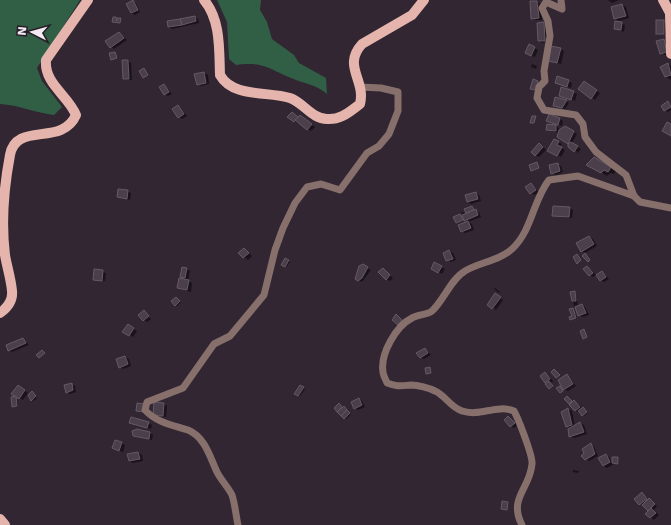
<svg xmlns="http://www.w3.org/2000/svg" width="671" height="525" viewBox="0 0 671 525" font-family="'DejaVu Sans',sans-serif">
<rect width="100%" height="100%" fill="#312631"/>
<g fill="#305f45">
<path d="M0,0H80L37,68L42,81L62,107L54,115C36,113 19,105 0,104Z"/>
<path d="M217,0H261L260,10L267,22L272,39L294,55L299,63L326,78L327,94C318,86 307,84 296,80C271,71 266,61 236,65L229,59L227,22Z"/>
</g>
<g fill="#0007">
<polygon points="608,0 619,0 612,3"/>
<polygon points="133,1 136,3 140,12 135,15 131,13"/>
<polygon points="537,2 541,4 542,20 536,20 532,18"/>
<polygon points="622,5 626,7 629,18 619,21 615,19"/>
<polygon points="195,17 198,19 199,23 172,29 169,27"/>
<polygon points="657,21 668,23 668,35 657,33"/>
<polygon points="616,22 625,25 624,32 615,28"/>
<polygon points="544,23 547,25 548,42 542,43 539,41"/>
<polygon points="119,33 127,40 114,49 111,47"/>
<polygon points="663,40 667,42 670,53 665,55 661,53"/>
<polygon points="535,48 538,50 535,57 530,55"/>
<polygon points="560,49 564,51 561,64 549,61"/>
<polygon points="128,61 131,63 132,80 124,79"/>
<polygon points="532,64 537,66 536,69 531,67"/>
<polygon points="668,64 671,66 671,80 666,77"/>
<polygon points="204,73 208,75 209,84 201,86 197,84"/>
<polygon points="558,77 572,83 571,88 556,83"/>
<polygon points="588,84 600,93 595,100 579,89"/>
<polygon points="164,85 172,94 168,96 164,94"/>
<polygon points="573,92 577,94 575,101 560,95"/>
<polygon points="566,101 569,103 565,109 554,106"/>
<polygon points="668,102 671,104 671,110 668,112 665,110"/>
<polygon points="178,106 187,116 182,119 179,117"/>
<polygon points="295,115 303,118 315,127 311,131 299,122 298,123 294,121"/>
<polygon points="560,119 563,121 562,126 551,122"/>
<polygon points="556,126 559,128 559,132 565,127 577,134 572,143 581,149 578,153 559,133 547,130"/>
<polygon points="555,140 562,144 560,147 565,150 561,157 549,150"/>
<polygon points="540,144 546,150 539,157 535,155"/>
<polygon points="594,158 616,171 614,174 610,173 607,176 588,165"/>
<polygon points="558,164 561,166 563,172 556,175 552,173"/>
<polygon points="531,184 539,192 534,195 531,193"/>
<polygon points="127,191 131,193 130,200 118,197"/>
<polygon points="476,193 479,195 481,201 471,204 468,202"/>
<polygon points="472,207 475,211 479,212 481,217 468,222 463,219 464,221 456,223 460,216 464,217 461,212 467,213 466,209"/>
<polygon points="570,208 573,210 572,218 557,217 553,215"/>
<polygon points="468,222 472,224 474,230 465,233 462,231"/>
<polygon points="589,237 593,239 597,246 585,253 582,251"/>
<polygon points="244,249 252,256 248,260 240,253"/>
<polygon points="449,251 453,253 456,260 451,262 447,260"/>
<polygon points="286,259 290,262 286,267 282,265"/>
<polygon points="435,264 445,269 442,274 432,269"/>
<polygon points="363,265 371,270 362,282 356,279"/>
<polygon points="588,267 596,275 593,277 590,275"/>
<polygon points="187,269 190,271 188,281 192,283 191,292 178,288 188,281 181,277"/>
<polygon points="383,269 393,278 390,281 386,279"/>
<polygon points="95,270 106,273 105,281 94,280"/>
<polygon points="602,272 609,279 604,282 600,280"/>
<polygon points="495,288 500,292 499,293 494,289"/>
<polygon points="575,292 578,305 574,306 571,293"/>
<polygon points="499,296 503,300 496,310 493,308"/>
<polygon points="177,299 181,302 177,306 172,301"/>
<polygon points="582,305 585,307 589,315 583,317 579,315"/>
<polygon points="573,309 577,318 572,320 571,319 573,317"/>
<polygon points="144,312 151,319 147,322 144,320"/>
<polygon points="128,325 137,331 133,337 124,332"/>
<polygon points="23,339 29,345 12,352 9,350"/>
<polygon points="425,349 431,355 424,359 420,357"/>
<polygon points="125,357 129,359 131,366 123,369 120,367"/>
<polygon points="545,373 553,381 551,383 553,387 551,389 545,383"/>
<polygon points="567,375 576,386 568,391 564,389"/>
<polygon points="71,384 75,386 76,392 70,394 67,392"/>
<polygon points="301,386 305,389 300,396 296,393"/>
<polygon points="22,388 28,393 23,400 17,397"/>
<polygon points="33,393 37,398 33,401 29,395"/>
<polygon points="17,397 18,406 15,407 12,398"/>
<polygon points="568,398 573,403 574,402 578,404 588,413 584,416 576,411 569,403"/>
<polygon points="359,399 362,401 365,407 358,410 355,408"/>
<polygon points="164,404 167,406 166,417 154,415"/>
<polygon points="340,405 351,414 346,419 335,408"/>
<polygon points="568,409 572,411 575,427 580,423 584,425 587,434 574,438 570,436 571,429 567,426"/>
<polygon points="508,417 518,425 514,428 511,426"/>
<polygon points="130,422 148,423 152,425 151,429"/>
<polygon points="150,433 153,435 152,440 134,435"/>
<polygon points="121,443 125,445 123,452 117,450"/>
<polygon points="591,445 594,447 598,456 589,461 586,459"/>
<polygon points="138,453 142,455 143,461 133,463 129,461"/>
<polygon points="606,455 609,457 613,464 613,458 619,459 619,464 614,464 607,468 603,466"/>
<polygon points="573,470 579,471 578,473 573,472"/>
<polygon points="642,494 657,506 654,510 659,515 654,520 647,514 650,511 636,499"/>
</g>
<g fill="#4a3f4b" stroke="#655965">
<polygon points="133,0 138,10 131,13 126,4"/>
<polygon points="530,1 537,1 539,18 531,19"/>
<polygon points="622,4 626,16 614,19 611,7"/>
<polygon points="195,16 196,21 182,25 180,19"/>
<polygon points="113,17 116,17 117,21 117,18 121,18 120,23 112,22"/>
<polygon points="180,19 182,25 168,27 167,21"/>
<rect x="656" y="20" width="8" height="14"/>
<polygon points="615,21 622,22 621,30 614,29"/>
<polygon points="544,22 545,41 538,41 537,23"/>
<polygon points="119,32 124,38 110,48 105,41"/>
<polygon points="664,39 667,52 660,54 656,41"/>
<polygon points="529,44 535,47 531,56 525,53"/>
<polygon points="551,46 561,48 557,63 548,61"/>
<polygon points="115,52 117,58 111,60 109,53"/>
<polygon points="122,60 128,60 129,79 123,79"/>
<polygon points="668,63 671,75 665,77 660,67"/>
<polygon points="144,68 148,75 143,78 139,71"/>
<polygon points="204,72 206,83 197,85 194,74"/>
<polygon points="557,76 569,80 567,87 555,83"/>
<polygon points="533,79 538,81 536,90 530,89"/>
<polygon points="584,81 597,90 591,99 578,89"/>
<polygon points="164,84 169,92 164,95 159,87"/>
<polygon points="561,87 574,91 571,100 559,96"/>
<polygon points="555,97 567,100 562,108 553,106"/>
<polygon points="668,101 671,107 664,111 661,106"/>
<polygon points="178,105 184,114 178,118 172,109"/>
<polygon points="292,112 298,117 294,122 287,117"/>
<polygon points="549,114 560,118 558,125 546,121"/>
<polygon points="300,115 312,124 307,130 295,120"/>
<polygon points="532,116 536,116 534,123 530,123"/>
<polygon points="667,122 671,124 671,136 662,131"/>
<polygon points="547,124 556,125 556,131 546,130"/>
<polygon points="565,126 574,131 568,144 557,137 559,130"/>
<polygon points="554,139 559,141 557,145 562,147 557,156 547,151"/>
<polygon points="571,142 578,146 574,152 568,147 568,144"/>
<polygon points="539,143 543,147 535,156 531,152"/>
<polygon points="594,157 611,167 608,172 604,170 601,173 586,165"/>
<polygon points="537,162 539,168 531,171 529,165"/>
<polygon points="558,163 560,171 551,174 549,165"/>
<polygon points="531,183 536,190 530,194 525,187"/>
<polygon points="118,189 128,190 127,199 117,197"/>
<polygon points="476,192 478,199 467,202 465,195"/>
<polygon points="472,206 474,210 466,213 464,209"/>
<polygon points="553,206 570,207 569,217 552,216"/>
<polygon points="476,209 478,215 464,221 462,215"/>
<polygon points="460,214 463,220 456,223 453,217"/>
<polygon points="468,221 471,228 461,232 458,225"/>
<polygon points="589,236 594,244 581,252 576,243"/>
<polygon points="244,248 249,253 243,258 238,253"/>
<polygon points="449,250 453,259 446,261 443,253"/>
<polygon points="585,253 590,260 588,262 582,256"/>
<polygon points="577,254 581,260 577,264 573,257"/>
<polygon points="285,258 289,260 285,267 281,265"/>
<polygon points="434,262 442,266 438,273 431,269"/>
<polygon points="363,264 368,267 362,278 358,281 355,279 359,266"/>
<polygon points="587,266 593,273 589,276 583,269"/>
<polygon points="182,267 187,268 185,278 180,277"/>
<polygon points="383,268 390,275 386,280 378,272"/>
<polygon points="94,269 103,270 102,281 93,280"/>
<polygon points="602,271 606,277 600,281 596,275"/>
<polygon points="179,278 189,280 187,290 177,288"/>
<polygon points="575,291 576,301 572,301 570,292"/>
<polygon points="495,293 501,297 492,309 487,305"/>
<polygon points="176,297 180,301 175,306 171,301"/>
<polygon points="582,304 586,313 578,316 575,307"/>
<polygon points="573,308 576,318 570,320 569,317 572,316 569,309"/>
<polygon points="144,310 149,316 143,321 138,315"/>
<polygon points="396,314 402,320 398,325 392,320"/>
<polygon points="128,324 134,328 129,336 122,332"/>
<polygon points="584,329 587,337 583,339 580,331"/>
<polygon points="23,338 26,343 8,351 6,345"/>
<polygon points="425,348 428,353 420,358 416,353"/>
<polygon points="42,350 45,353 39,358 36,355"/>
<polygon points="125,356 128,364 119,368 116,359"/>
<polygon points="430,367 431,373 426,374 425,368"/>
<polygon points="554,369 560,375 556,378 551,372"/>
<polygon points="545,372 550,379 545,383 540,376"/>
<polygon points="567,374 573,384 563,390 558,380"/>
<polygon points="549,381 553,386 549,389 545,384"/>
<polygon points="72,383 73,390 66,393 64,385"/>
<polygon points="18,385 25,390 19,399 11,394"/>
<polygon points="300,385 304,387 298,396 294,394"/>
<polygon points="560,386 563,391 560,393 556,388"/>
<polygon points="32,391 36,396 31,401 28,395"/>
<polygon points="16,396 17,406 12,407 11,397"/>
<polygon points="567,396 572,401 569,404 564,399"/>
<polygon points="359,398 362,405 354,409 351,402"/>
<polygon points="574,400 580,407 575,411 569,405"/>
<polygon points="154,402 164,403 163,416 153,415"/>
<polygon points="137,403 145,404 144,412 136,411"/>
<polygon points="339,403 342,407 337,412 334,408"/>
<polygon points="344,406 347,410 341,416 337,412"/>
<polygon points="583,407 587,412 582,416 578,411"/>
<polygon points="568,408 572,425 566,427 561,412"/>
<polygon points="347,410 350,413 344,419 341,416"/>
<polygon points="508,416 515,423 510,427 504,420"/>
<polygon points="131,417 149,422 147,428 129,423"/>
<polygon points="580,422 584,432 569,437 568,429"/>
<polygon points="137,429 150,432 149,439 133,436 132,431"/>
<polygon points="115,440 122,442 119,451 112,448"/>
<polygon points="591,443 595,454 585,460 581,456 584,453 582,449"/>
<polygon points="138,452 140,459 129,461 127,454"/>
<polygon points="606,454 610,462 603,466 598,458"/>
<polygon points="612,457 618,457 618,464 612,463"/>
<polygon points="642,492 647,499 639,505 634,499"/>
<polygon points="649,498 655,504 648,511 642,505"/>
<polygon points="502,501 508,502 507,510 501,509"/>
<polygon points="651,508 656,513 650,518 645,514"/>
</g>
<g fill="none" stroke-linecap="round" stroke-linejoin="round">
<g stroke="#87706c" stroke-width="7">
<polyline points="634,196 640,202 671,208"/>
<path d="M238,525C236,516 235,504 232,495C228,487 221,480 217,472C210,457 205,437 188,430C173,425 157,423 145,410L147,402L183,388L214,344L230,336L264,295L275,250L283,228L295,203L307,187L321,184L340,190L367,153L379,146L389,134L398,111V92L381,88L360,87"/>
<path d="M522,525C508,498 530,489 532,464C533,456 518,418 514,411C496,404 480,417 462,411C450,407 445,395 435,391C429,388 418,385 411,385C400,386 398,387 387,383C386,380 383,375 383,372C380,354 396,326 412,318C418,314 428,315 432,311C444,300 451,279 465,271C480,262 499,261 512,249C532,231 533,200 549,180L578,176L634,196L626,175L596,152L585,137L583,124L576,115L544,110L537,98L539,87L545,81L544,71L550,36L548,21L542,8L546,2L562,9L561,0"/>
</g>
<g stroke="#e5b5ad" stroke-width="10">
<path d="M204,0C221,20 219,50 220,75C233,98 268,91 290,98C304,103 312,119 327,119C341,120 349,112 360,104C366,80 342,66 362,44L412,15L424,0"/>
<polyline points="663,0 670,13 671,54"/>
<path d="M0,313C7,308 13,301 12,291C11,279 7,267 5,255C1,223 4,187 10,155C16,121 62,147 76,115C68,95 44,84 46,60L88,0"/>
<polyline points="0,519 5,525"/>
</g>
</g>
<g transform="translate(32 32) rotate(276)" stroke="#271c27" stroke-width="3" paint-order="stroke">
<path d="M0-3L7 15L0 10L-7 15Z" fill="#f2ebf2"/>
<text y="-6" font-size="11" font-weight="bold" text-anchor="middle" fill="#f2ebf2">N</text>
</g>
</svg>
